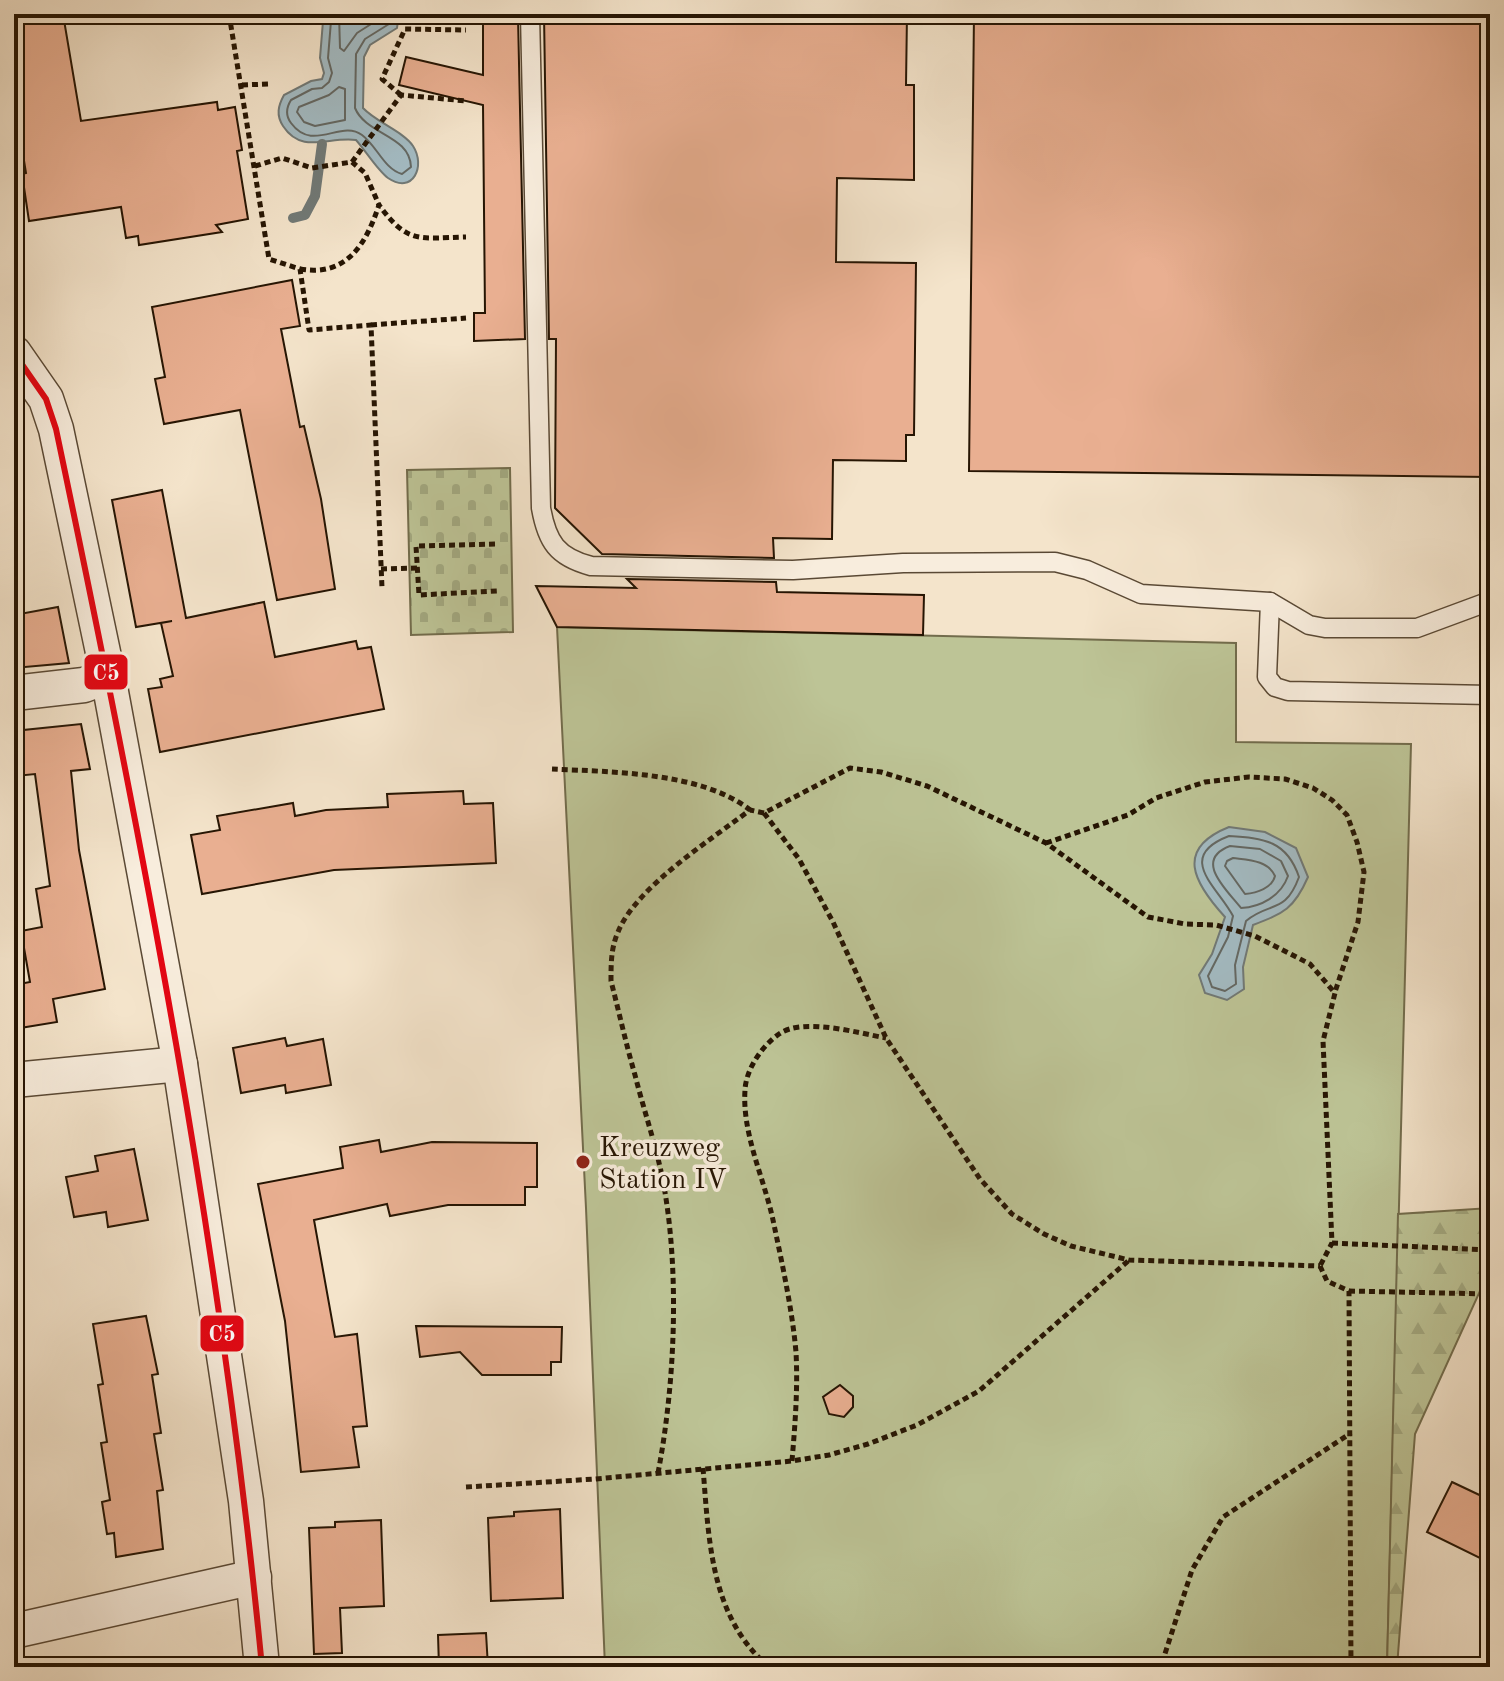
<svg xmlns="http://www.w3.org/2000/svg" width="1504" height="1681" viewBox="0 0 1504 1681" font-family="'Old Standard TT',serif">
<defs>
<pattern id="forest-firs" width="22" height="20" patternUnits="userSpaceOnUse" patternTransform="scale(2)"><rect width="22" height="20" fill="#bdc496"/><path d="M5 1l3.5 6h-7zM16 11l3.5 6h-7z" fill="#a2a880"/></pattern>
<pattern id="cemetery-stones" width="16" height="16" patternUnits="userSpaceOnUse" patternTransform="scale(2)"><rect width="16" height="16" fill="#bdc496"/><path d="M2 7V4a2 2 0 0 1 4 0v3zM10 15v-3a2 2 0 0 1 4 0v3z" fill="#a2a880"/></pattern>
</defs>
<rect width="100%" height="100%" fill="#f4e4cb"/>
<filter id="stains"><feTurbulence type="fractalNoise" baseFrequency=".0025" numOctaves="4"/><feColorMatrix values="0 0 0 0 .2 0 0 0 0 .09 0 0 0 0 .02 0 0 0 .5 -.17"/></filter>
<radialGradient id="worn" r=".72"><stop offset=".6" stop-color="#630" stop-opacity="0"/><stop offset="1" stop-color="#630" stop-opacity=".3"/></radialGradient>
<polygon fill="#bdc496" stroke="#726c4c" stroke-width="2" points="557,627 1236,643 1236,742 1411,744 1387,1667 605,1667 586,1208"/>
<polygon fill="url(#forest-firs)" stroke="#726c4c" stroke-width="2" points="1490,1208 1490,1269 1415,1434 1397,1667 1387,1667 1398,1214"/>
<polygon fill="url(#cemetery-stones)" stroke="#726c4c" stroke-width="2" points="510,468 513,632 411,635 407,470"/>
<g fill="#a3bbc3" stroke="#717976" stroke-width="2">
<path d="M310,14H399L397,28L370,45L364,57L363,108C376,122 404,132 413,146C426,166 413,195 388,178C378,171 365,150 356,140C329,136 302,155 283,126C276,115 278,106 284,95L311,81L322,79L324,73L320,58L323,21Z"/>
<path d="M1229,827L1265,832L1296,848L1308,877C1294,909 1284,913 1253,925L1243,967L1244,989L1227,1000L1205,993L1199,975L1212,954L1225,917C1194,883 1174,849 1229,827Z"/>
</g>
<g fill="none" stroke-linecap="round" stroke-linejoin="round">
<g stroke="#646863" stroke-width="2">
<path d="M327,14L331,21L328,58L332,73L329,82L322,88L312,89L291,100C286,108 285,115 291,123C313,153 341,119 362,135C377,146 384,169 402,174L411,167C410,135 366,135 355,108L356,54L365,39L389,24L391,14"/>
<polyline points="339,14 340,48 344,51 357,33 379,19 381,14"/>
<polygon points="339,87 345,89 345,120 315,126 304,122 297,112 299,107 329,95"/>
<path d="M1229,836C1264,838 1287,841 1299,877C1285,915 1270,901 1246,921L1235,965L1236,984L1225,991L1212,987L1208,976L1228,937L1233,916C1218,887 1174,857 1229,836Z"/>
<path d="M1230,846L1260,849L1281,861L1288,876C1281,896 1261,907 1241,908C1226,889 1193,860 1230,846Z"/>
<path d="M1233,858C1248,860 1268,860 1275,876C1272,888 1257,893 1245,894L1225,866L1227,861Z"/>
</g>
<polyline stroke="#717976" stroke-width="10" points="293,218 305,215 315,196 322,144"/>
</g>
<g fill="#e9af91" stroke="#261503" stroke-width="2">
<polygon points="14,14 63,14 81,121 217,102 218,110 235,107 242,150 237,151 248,219 216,225 222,232 139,245 138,236 126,238 121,207 29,221 22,174 26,173 14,99"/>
<polygon points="544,14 907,14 906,85 914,85 914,180 837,178 836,262 916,263 914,435 906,435 906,461 833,460 832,539 773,538 774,558 602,554 555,508 556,339 549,339"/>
<polygon points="974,14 1490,14 1490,477 969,471"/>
<polygon points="518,17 525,339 474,341 474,313 485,313 483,105 399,85 406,57 483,75 483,19"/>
<polygon points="292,280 300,326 281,329 300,427 304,426 321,499 335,589 277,600 240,410 164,424 155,379 165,377 152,307"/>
<polygon points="162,490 186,618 264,602 275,657 356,641 358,649 371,647 384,709 160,752 148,689 162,687 160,679 173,676 161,623 172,621 136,627 112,500"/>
<polygon points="627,579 776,582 777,592 924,595 923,635 557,627 536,586 636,588"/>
<polygon points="58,607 69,663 14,668 14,615"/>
<polygon points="81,724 90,769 71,771 79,850 105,989 53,999 57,1022 14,1029 14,985 30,982 21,931 42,927 36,889 50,886 35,774 16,776 14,731"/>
<polygon points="463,791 464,804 493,803 496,863 334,870 202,894 191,835 220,830 217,816 293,803 295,816 326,810 388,807 387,794"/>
<polygon points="285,1038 287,1046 323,1039 331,1085 286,1093 285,1085 241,1093 233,1048"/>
<polygon points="379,1140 381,1152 432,1142 537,1143 537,1187 525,1187 525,1205 448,1205 390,1216 387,1204 314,1220 335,1337 357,1334 367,1426 353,1427 359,1467 301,1472 285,1321 258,1184 343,1168 340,1147"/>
<polygon points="134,1149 148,1220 108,1227 106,1212 74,1217 66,1177 98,1171 95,1156"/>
<polygon points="146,1316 158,1374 152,1375 161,1433 154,1434 163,1490 157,1491 163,1549 116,1557 114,1533 107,1534 102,1502 110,1500 101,1443 107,1442 98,1385 103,1384 93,1324"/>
<polygon points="416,1326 562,1327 561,1362 551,1362 551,1375 482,1375 460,1352 420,1357"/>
<polygon points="840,1385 853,1396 853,1407 844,1417 829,1414 823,1397"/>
<polygon points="1452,1482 1490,1500 1490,1563 1427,1532"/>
<polygon points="560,1509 563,1598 491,1601 488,1518 514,1516 514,1512"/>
<polygon points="381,1520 384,1606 340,1608 342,1653 314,1654 309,1528 335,1527 335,1522"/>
<polygon points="486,1633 488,1667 439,1667 438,1635"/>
</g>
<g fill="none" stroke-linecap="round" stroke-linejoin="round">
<defs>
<g id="lane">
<path d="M530,14L541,508C547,542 557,557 591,566L793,570L903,563L1055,562L1087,570L1141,594L1270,602L1309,625L1325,628H1417L1490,601"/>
<polyline points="1270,602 1267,677 1275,687 1288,691 1490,695"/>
</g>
<g id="street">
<polyline points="14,353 46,399 56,429 108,676 180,1064 246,1501 262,1667"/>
<polyline points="14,693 84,685 108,676"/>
<polyline points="14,1080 180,1064"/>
<polyline points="14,1631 254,1577"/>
</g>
</defs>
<use href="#lane" stroke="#5a4935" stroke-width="21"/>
<use href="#street" stroke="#5a4935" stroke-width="37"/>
<g stroke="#261503" stroke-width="5" stroke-dasharray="6 4" stroke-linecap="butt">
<polyline points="109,14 123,14"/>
<polyline points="229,14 269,259 300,269 309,330 371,325 382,588"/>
<polyline points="242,85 268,84"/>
<polyline points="401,95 382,79 405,29 466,30"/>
<polyline points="352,162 401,95 467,101"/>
<polyline points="255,166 282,158 312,168 352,162 365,173 379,205"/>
<path d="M300,269C347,277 366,244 379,205C408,245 420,238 466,237"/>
<polyline points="371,325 466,318"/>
<polyline points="495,544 416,546 419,595 497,591"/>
<polyline points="381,569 418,568"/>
<path d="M552,769C612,772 702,772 750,810"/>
<polyline points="764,813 799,859 833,922 886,1038 980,1179 1012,1214 1044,1234 1071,1246 1129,1260 1320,1266"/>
<polyline points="1046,843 1128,815 1156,798 1205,782 1249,777 1285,779 1313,788 1332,800 1347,815 1357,842 1364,872 1358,922 1335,992"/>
<polyline points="1332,1243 1490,1250"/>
<polyline points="1320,1266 1327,1281 1349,1291 1351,1667"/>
<polyline points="1349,1291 1490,1294"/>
<path d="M792,1461C795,1425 798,1389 796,1352C792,1308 782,1263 773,1220C764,1178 742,1134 745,1090C746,1069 762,1046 779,1034C803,1017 858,1033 886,1038"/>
<path d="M703,1468C709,1540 710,1617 769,1667"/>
<path d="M658,1473C675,1384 680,1271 663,1181C656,1145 644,1111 635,1075C626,1044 619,1012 611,981C611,963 611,948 618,932C636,887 712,839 750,810L764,813L850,768L881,772L927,786L1046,843L1148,917L1185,924L1216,925L1255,936L1310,964L1335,993L1323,1041L1332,1243L1320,1266"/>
<polyline points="466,1487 595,1479 792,1461 829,1455 868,1444 917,1425 979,1391 1128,1261"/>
<polyline points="1162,1663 1192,1570 1223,1517 1351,1433"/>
<polyline points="1149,1667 1162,1663 1182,1667"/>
</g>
<use href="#lane" stroke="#f8eddd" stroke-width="18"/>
<use href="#street" stroke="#f8eddd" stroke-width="34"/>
<defs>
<path id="bus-1" d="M14,353L46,399L56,429C142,838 222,1250 262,1667"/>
</defs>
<use href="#bus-1" stroke="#f8eddd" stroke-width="12"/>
<use href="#bus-1" stroke="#e30613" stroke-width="6"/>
</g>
<circle fill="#8f2418" stroke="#f8eddd" stroke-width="3" cx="583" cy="1162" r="8"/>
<g text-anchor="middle" stroke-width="7" stroke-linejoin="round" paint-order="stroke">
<g font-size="28" fill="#261503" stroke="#f8eddd" text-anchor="start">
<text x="599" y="1156">Kreuzweg<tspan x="599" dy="32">Station IV</tspan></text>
</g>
</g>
<g stroke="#f8eddd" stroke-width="3">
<rect x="83" y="653" width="46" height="38" rx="8" fill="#e30613"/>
<rect x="199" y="1314" width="46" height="39" rx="8" fill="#e30613"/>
</g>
<g font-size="22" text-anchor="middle" font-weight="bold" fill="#fff">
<text x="106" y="680">C5</text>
<text x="222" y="1341">C5</text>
</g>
<rect width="1504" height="1681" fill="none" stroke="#f4e4cb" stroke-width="48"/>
<rect x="16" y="16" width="1472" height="1649" fill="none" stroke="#261503" stroke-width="4"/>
<rect x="24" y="24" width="1456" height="1633" fill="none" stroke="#261503" stroke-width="2"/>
<rect width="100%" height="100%" filter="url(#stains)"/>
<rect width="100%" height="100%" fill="url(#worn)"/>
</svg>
